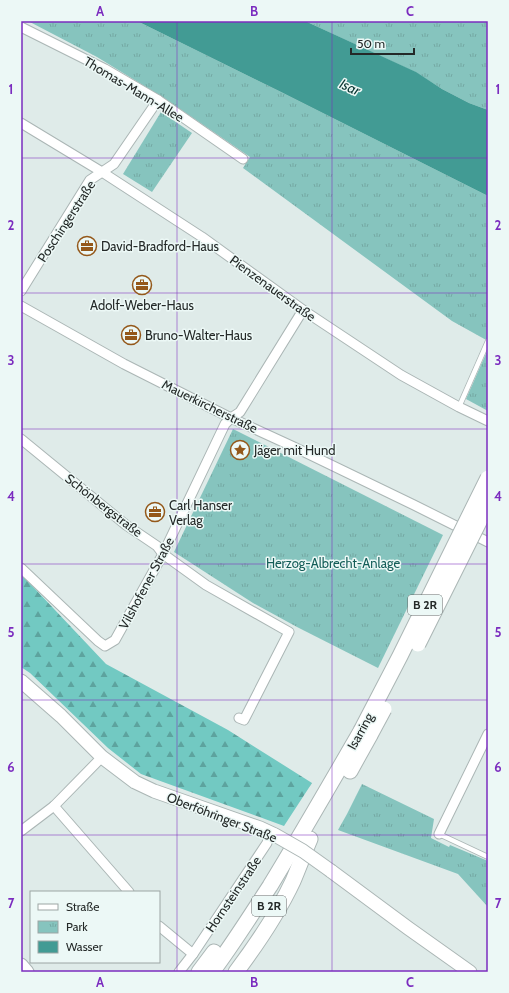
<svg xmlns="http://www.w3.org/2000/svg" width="509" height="993" viewBox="0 0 509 993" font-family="Cabin,sans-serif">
<defs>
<pattern id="forest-firs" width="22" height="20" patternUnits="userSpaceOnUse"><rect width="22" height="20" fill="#72c9c2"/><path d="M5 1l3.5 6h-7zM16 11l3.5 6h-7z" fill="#5da39e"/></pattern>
<pattern id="park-tufts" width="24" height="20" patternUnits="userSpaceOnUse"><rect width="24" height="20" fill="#86c4be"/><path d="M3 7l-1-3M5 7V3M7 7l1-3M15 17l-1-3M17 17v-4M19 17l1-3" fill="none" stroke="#74a8a3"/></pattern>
</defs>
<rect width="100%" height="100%" fill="#dfebe9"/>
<polygon fill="url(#forest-firs)" points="21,574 106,664 228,730 312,783 284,826 141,774 108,748 30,673 21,667"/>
<g fill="url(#park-tufts)">
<polygon points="28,21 137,21 279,91 488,196 488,341 452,321 243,168 250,157 164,98 97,57"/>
<polygon points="305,21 488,21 488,110 469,103 442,89 415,72"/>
<polygon points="161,112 192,133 152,192 123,174"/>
<polygon points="488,349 488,411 466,399"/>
<polygon points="233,429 443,535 378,668 297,627 253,603 174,552"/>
<polygon points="362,784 434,819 431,838 449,847 450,845 488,861 488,907 458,874 338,830 347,814"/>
</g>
<polygon fill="#429b94" points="137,21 305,21 416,72 442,89 469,103 488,110 488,196 279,91"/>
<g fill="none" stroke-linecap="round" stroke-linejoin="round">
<defs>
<g id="service">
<polyline points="459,407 488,341"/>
<polyline points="439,834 488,857"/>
</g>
<g id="minor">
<polyline points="21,27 105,69 158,100 243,159"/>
<polyline points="21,123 102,172 202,237 303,310 401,375 459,407 488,421"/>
<polyline points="21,291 90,180 114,164 158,100"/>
<polyline points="21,306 124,364 231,418 294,447 414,505 488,542"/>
<polyline points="21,439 126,525 157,546 163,554 206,585 289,632 244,720 239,718"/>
<polyline points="21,568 98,641 105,646 115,640 163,554 225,424 231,418 240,412 303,310"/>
<polyline points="54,806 129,892"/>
<polyline points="21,831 54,806 102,757"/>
<polyline points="439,834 488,734"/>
<polyline points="159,926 193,954"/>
<polyline points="179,972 193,954 267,843 270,833"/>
</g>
<g id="secondary">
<polyline points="21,681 61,716 102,757 135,782 154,791 174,798 260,828 275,835"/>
<polyline points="331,871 408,928 470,972"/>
<polyline points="21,965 27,972"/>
</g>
<g id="trunk">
<polyline points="350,771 370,735"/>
<polyline points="199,972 214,952"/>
<path d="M212,972C233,944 251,915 270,886C301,835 331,783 361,731"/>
<path d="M236,972C257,944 278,913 293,881C299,867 304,853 310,839"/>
</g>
</defs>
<use href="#service" stroke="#abb6b5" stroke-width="6"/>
<use href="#minor" stroke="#abb6b5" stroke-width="11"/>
<use href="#secondary" stroke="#abb6b5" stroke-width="15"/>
<use href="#trunk" stroke="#abb6b5" stroke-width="17"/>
<use href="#service" stroke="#fff" stroke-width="4.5"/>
<use href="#minor" stroke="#fff" stroke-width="9"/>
<use href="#secondary" stroke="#fff" stroke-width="13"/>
<use href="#trunk" stroke="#fff" stroke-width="15"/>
<defs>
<polyline id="secondary-bridge" points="275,835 303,851 331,871"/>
<g id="trunk-bridge">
<polyline points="418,644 488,504"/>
<polyline points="361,731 400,656 488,478"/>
<polyline points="370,735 384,709"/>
</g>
</defs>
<use href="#secondary-bridge" stroke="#abb6b5" stroke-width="15" stroke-linecap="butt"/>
<use href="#trunk-bridge" stroke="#abb6b5" stroke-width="17" stroke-linecap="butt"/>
<use href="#secondary-bridge" stroke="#fff" stroke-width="13"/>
<use href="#trunk-bridge" stroke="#fff" stroke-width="15"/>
</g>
<path fill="none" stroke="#7b2cbf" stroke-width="1" stroke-opacity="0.55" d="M177,21V972M332,21V972M21,158H488M21,293H488M21,429H488M21,564H488M21,700H488M21,835H488"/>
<defs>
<symbol id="office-ring" viewBox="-11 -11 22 22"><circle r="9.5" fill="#ecf8f6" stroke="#94581a" stroke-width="1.5"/><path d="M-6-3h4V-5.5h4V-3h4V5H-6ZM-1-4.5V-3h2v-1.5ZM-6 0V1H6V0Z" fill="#94581a"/></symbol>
<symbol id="sight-ring" viewBox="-11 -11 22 22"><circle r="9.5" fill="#ecf8f6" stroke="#94581a" stroke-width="1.5"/><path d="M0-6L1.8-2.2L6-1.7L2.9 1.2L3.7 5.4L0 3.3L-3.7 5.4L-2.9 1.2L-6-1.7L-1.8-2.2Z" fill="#94581a"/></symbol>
</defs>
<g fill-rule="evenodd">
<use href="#office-ring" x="76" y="235" width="22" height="22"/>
<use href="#office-ring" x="131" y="274" width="22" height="22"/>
<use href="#office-ring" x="120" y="324" width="22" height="22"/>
<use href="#sight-ring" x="229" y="439" width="22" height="22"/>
<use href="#office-ring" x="144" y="501" width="22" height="22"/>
</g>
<g text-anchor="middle" stroke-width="3" stroke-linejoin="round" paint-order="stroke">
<g fill="#ecf8f6" stroke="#606766" stroke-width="1">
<rect x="408" y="595" width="34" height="20" rx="3"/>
<rect x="252" y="896" width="34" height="20" rx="3"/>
</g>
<g font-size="12" font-weight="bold" fill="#242928">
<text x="425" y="609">B 2R</text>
<text x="269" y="910">B 2R</text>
</g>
<g font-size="13" fill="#242928" stroke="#ecf8f6">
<text transform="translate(134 89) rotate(31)" y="5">Thomas-Mann-Allee</text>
<text transform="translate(66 221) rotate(-57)" y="5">Poschingerstraße</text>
<text transform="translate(273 288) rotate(36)" y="5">Pienzenauerstraße</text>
<text transform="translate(210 406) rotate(26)" y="5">Mauerkircherstraße</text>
<text transform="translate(104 505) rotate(38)" y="5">Schönbergstraße</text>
<text transform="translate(146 583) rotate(-62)" y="5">Vilshofener Straße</text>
<text transform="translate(360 731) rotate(-61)" y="5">Isarring</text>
<text transform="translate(222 817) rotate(21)" y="5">Oberföhringer Straße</text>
<text transform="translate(233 894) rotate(-56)" y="5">Hornsteinstraße</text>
</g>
<g font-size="13" fill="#242928" stroke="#ecf8f6" text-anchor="start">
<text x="101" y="251">David-Bradford-Haus</text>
<text x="142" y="310" text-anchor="middle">Adolf-Weber-Haus</text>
<text x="145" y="340">Bruno-Walter-Haus</text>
<text x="254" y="455">Jäger mit Hund</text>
<text x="169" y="510">Carl Hanser<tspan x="169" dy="15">Verlag</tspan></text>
</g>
<g font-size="13" fill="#135d58" stroke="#ecf8f6">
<text x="333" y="568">Herzog-Albrecht-Anlage</text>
</g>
<g font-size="14" font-style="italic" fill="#073330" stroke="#ecf8f6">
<text transform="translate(350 87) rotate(25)" y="5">Isar</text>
</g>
</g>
<rect width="509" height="993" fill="none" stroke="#ecf8f6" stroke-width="44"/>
<rect x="30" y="891" width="130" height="72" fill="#ecf8f6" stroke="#9ca5a4"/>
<rect x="38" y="904" width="20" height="6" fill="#ffffff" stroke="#9ca5a4"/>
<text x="66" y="911" font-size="12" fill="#242928">Straße</text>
<rect x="38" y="921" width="20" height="12" fill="url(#park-tufts)" stroke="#9ca5a4"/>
<text x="66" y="931" font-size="12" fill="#242928">Park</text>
<rect x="38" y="941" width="20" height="12" fill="#429b94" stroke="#9ca5a4"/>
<text x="66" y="951" font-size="12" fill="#242928">Wasser</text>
<path d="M351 48v6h63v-6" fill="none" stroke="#242928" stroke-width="2"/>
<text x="357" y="48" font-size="12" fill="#242928" stroke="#ecf8f6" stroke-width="3" paint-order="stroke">50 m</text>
<rect x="22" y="22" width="465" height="949" fill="none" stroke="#7b2cbf" stroke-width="1.5"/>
<g font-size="13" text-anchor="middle" font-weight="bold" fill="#7b2cbf">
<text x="100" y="16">A</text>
<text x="254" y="16">B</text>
<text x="410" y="16">C</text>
<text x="11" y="94">1</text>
<text x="498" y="94">1</text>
<text x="11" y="230">2</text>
<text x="498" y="230">2</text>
<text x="11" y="365">3</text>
<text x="498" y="365">3</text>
<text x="11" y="501">4</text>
<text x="498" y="501">4</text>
<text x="11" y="637">5</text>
<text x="498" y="637">5</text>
<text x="11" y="772">6</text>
<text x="498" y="772">6</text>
<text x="11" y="908">7</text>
<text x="498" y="908">7</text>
<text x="100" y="987">A</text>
<text x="254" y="987">B</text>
<text x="410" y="987">C</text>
</g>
</svg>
